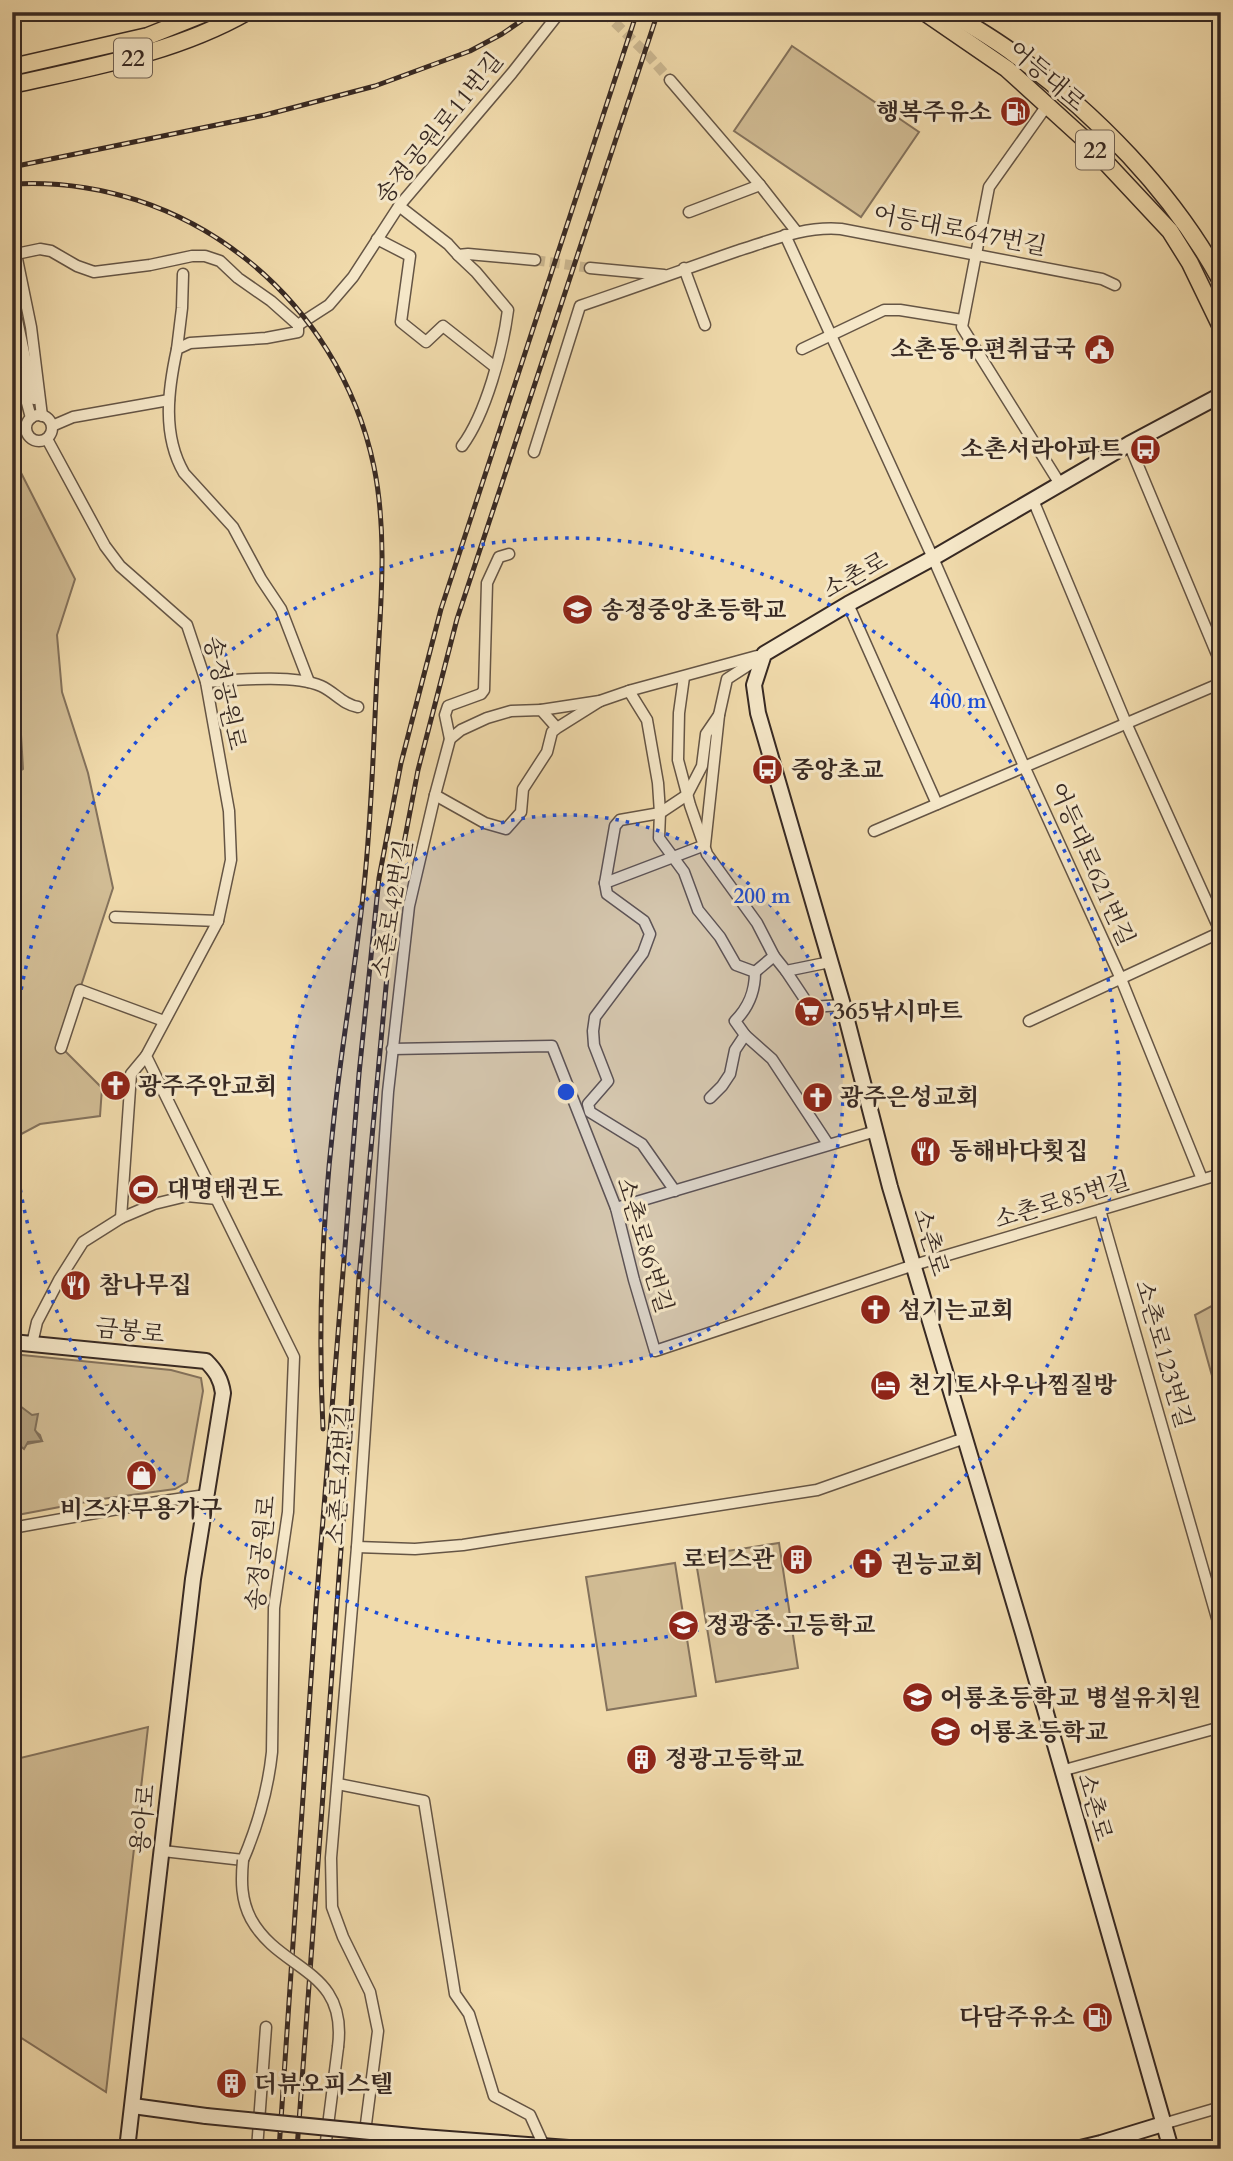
<svg xmlns="http://www.w3.org/2000/svg" width="1233" height="2161" viewBox="0 0 1233 2161" font-family="Cardo,'Noto Serif KR',serif">
<rect width="100%" height="100%" fill="#f0daab"/>
<filter id="stains"><feTurbulence type="fractalNoise" baseFrequency=".00286" numOctaves="4"/><feColorMatrix values="0 0 0 0 .2 0 0 0 0 .09 0 0 0 0 .02 0 0 0 .5 -.17"/></filter>
<radialGradient id="worn" r=".72"><stop offset=".6" stop-color="#630" stop-opacity="0"/><stop offset="1" stop-color="#630" stop-opacity=".3"/></radialGradient>
<g fill="#d1bc94" stroke="#84725c" stroke-width="2">
<polygon points="792,46 919,132 861,217 734,131"/>
<polygon points="12,455 75,579 57,635 62,692 88,773 113,888 61,1047 102,1088 100,1116 40,1124 12,1139 12,776 23,769 20,718 12,698"/>
<polygon points="1221,1301 1221,1408 1195,1315"/>
<polygon points="12,1354 171,1370 201,1378 203,1391 187,1482 175,1489 102,1499 12,1516 12,1447 42,1441 40,1435 34,1430 37,1415 32,1416 12,1400"/>
<polygon points="779,1543 798,1668 716,1682 695,1556"/>
<polygon points="675,1563 696,1696 607,1710 586,1577"/>
<polygon points="148,1727 106,2092 12,2032 12,1760"/>
</g>
<polygon fill="#b19e7d" stroke="#806f59" stroke-width="2" points="12,1400 32,1415 38,1414 35,1430 42,1441 28,1442 24,1449 19,1445 12,1447"/>
<g fill="none" stroke-linecap="round" stroke-linejoin="round">
<g stroke="#cbb790" stroke-width="10" stroke-dasharray="10 5" stroke-linecap="butt">
<polyline points="604,12 648,55 670,80"/>
<polyline points="535,260 590,268"/>
<polyline points="12,296 17,320"/>
</g>
<defs>
<g id="street">
<polyline points="670,80 760,185 796,231"/>
<polyline points="1048,104 989,187 962,327 1060,484"/>
<polyline points="399,206 448,244 458,255 468,254 535,260"/>
<polyline points="689,212 760,185"/>
<polyline points="785,235 933,558 1024,766 1121,979 1202,1179"/>
<polyline points="377,239 410,256 401,322 426,342 443,326 495,367"/>
<polyline points="12,247 16,254 31,327 42,416"/>
<polyline points="16,254 40,249 51,251 77,266 94,272 150,265 192,256 205,256 220,261 238,278 271,301 298,325"/>
<path d="M458,255L476,272L508,310C503,349 486,414 462,446"/>
<polyline points="590,268 664,275"/>
<polyline points="684,268 705,325"/>
<polyline points="17,320 34,399"/>
<path d="M298,325V332L266,338L190,343L177,349C168,390 162,435 184,473L233,527L261,579L281,609L309,682"/>
<polyline points="298,325 329,305 353,277 399,206 512,73 560,12"/>
<polyline points="12,346 31,418"/>
<polyline points="177,349 182,308 183,274"/>
<polyline points="802,349 884,310 900,310 962,320"/>
<circle cx="39" cy="428" r="13"/>
<polyline points="52,426 73,417 169,400"/>
<path d="M47,439L105,546L120,566L187,625L206,682L229,811L231,860L218,921L146,1056L294,1357L288,1512L274,1608L272,1752C268,1790 258,1825 243,1860L163,1851"/>
<polyline points="1129,444 1221,664"/>
<path d="M534,452L580,306C633,288 685,269 737,251C772,240 804,226 841,229L1102,279L1115,285"/>
<polyline points="1033,500 1126,723 1221,933"/>
<polyline points="848,604 937,804"/>
<polyline points="684,677 679,713 678,760 690,805 707,854 757,923 774,956"/>
<path d="M206,682C235,680 294,674 321,686C336,693 342,704 358,707"/>
<path d="M629,691L647,720L658,783L660,813L659,838L684,872L698,910L720,937L736,965L755,972C755,992 749,1007 735,1021L745,1035L772,1059L828,1144"/>
<polyline points="541,710 600,701 632,690 757,656"/>
<polyline points="557,728 552,732 547,752 523,789 521,812 506,829 485,823 435,795 450,739 461,730 487,718 511,711 541,710 557,728 600,701"/>
<polyline points="450,739 445,715 448,706 481,694 484,690 487,583 499,557 509,554"/>
<polyline points="874,831 1221,683"/>
<polyline points="605,883 705,845 719,715 727,679 764,655"/>
<polyline points="115,917 218,921"/>
<polyline points="786,971 810,1007 843,1005"/>
<polyline points="755,972 774,956 786,971 830,962"/>
<polyline points="1029,1021 1221,932"/>
<polyline points="61,1048 80,990 164,1021"/>
<polyline points="392,1049 552,1046 616,1208 634,1280 655,1351 914,1265 1221,1174"/>
<polyline points="710,1098 722,1086 730,1074 735,1050 745,1035"/>
<polyline points="675,1191 642,1144 590,1112 588,1104 608,1081 594,1045 593,1031 595,1017 643,953 650,934 644,921 607,894 605,883 615,826 620,820 660,813 687,795 702,766 706,734 719,715"/>
<polyline points="616,1208 876,1131"/>
<polyline points="1100,1210 1221,1632"/>
<polyline points="121,1218 131,1074 146,1056"/>
<polyline points="32,1344 37,1322 59,1280 83,1242 121,1218 154,1204 187,1196 217,1199"/>
<polyline points="12,1528 157,1502 206,1495"/>
<polyline points="357,1547 415,1549 463,1545 817,1490 965,1438"/>
<polyline points="1061,1771 1221,1727"/>
<polyline points="338,1784 424,1801 455,1994 469,2014 494,2096 530,2115 544,2146"/>
<polyline points="1163,2124 1221,2107"/>
<polyline points="422,2137 423,2149"/>
<polyline points="257,2149 266,2027"/>
<polyline points="325,2149 338,2047"/>
<polyline points="356,2149 363,2139 366,2124 378,2031 370,1992 343,1937 332,1907 331,1858 357,1547 388,1092 409,906 435,795"/>
</g>
<g id="secondary">
<path d="M12,1342L206,1361C216,1371 221,1379 223,1393L193,1579L127,2149"/>
<polyline points="133,2106 206,2116"/>
<polyline points="422,2137 582,2149"/>
<polyline points="1076,2149 1101,2143 1163,2124"/>
<polyline points="1171,2149 1023,1633 890,1187 843,1005 758,713 754,685 764,654 848,604 933,558 1129,444 1221,395"/>
</g>
<g id="primary">
<polyline points="924,12 1007,69 1083,138 1170,231 1190,263 1221,327"/>
<path d="M950,12C971,26 993,38 1013,53C1095,113 1172,191 1221,281"/>
<polyline points="12,67 148,36 208,12"/>
<path d="M12,85C92,67 175,53 247,12"/>
</g>
</defs>
<use href="#street" stroke="#655545" stroke-width="13"/>
<use href="#secondary" stroke="#372923" stroke-width="18"/>
<use href="#primary" stroke="#372923" stroke-width="19"/>
<use href="#street" stroke="#f5e7c8" stroke-width="10"/>
<use href="#secondary" stroke="#f5e7c8" stroke-width="14"/>
<use href="#primary" stroke="#f0daab" stroke-width="16"/>
<defs>
<g id="rail">
<polyline points="12,167 265,115 375,86 470,51 502,34 534,12"/>
<path d="M12,184C186,174 339,298 374,467C389,542 379,619 376,695C373,759 371,822 364,886C356,967 341,1046 333,1127C322,1227 318,1328 323,1429"/>
<polyline points="279,2149 316,1606 359,1074 379,878 401,763 441,609 637,12"/>
<polyline points="297,2149 349,1440 359,1277 395,890 418,770 457,619 658,12"/>
</g>
</defs>
<use href="#rail" stroke="#372923" stroke-width="5"/>
<use href="#rail" stroke="#f5e7c8" stroke-width="2.5" stroke-dasharray="8" stroke-linecap="butt"/>
<defs>
<path id="street-bridge" d="M243,1860C241,1881 241,1900 251,1919C280,1972 348,1968 338,2047"/>
<polyline id="secondary-bridge" points="206,2116 422,2137"/>
</defs>
<use href="#street-bridge" stroke="#655545" stroke-width="13" stroke-linecap="butt"/>
<use href="#secondary-bridge" stroke="#372923" stroke-width="18" stroke-linecap="butt"/>
<use href="#street-bridge" stroke="#f5e7c8" stroke-width="10"/>
<use href="#secondary-bridge" stroke="#f5e7c8" stroke-width="14"/>
</g>
<circle cx="566" cy="1092" r="277" fill="#1d4ed8" fill-opacity=".12"/>
<g fill="none" stroke="#1d4ed8" stroke-width="3.5" stroke-dasharray="3.5 7">
<circle cx="566" cy="1092" r="277"/>
<path d="M12 1073A554 554 0 1 1 12 1111"/>
</g>
<defs>
<symbol id="fuel-disc" viewBox="-11 -11 22 22"><circle r="9.5" fill="#8f2418" stroke="#f5e7c8"/><path d="M-5.5-6h7V0h2V4h1.3V-2.5L3-4.5l.8-.8L6-3V5H2.5V1h-1V6h-7ZM-4.2-4.7v3.2H.2V-4.7Z" fill="#fff"/></symbol>
<symbol id="civic-disc" viewBox="-11 -11 22 22"><circle r="9.5" fill="#8f2418" stroke="#f5e7c8"/><path d="M-.6-6.5H3V-4.5H.6V-3L4-1V1h2V6H-6V1h2V-1L-.6-3ZM-1.2 2.5V6h2.4V2.5Z" fill="#fff"/></symbol>
<symbol id="bus-disc" viewBox="-11 -11 22 22"><circle r="9.5" fill="#8f2418" stroke="#f5e7c8"/><path d="M-5-6H5V4H4V6H2V4H-2V6H-4V4H-5ZM-3.5-4V0h7V-4ZM-3.5 1.2v1.5H-2V1.2ZM2 1.2v1.5H3.5V1.2Z" fill="#fff"/></symbol>
<symbol id="school-disc" viewBox="-11 -11 22 22"><circle r="9.5" fill="#8f2418" stroke="#f5e7c8"/><path d="M0-5L7-2L0 1L-7-2ZM-4 1L0 2.5L4 1V4Q0 6-4 4Z" fill="#fff"/></symbol>
<symbol id="supermarket-disc" viewBox="-11 -11 22 22"><circle r="9.5" fill="#8f2418" stroke="#f5e7c8"/><path d="M-6-5.5h2.5l.6 2H6L4.5 2H-2.5L-4.4-4H-6ZM-1.5 3.2a1.3 1.3 0 1 0 .1 0ZM3 3.2a1.3 1.3 0 1 0 .1 0Z" fill="#fff"/></symbol>
<symbol id="church-disc" viewBox="-11 -11 22 22"><circle r="9.5" fill="#8f2418" stroke="#f5e7c8"/><path d="M-1.2-6h2.4v3.5h3.3v2.4h-3.3V6h-2.4V-.1h-3.3v-2.4h3.3Z" fill="#fff"/></symbol>
<symbol id="restaurant-disc" viewBox="-11 -11 22 22"><circle r="9.5" fill="#8f2418" stroke="#f5e7c8"/><path d="M-5-6h1v4h1v-4h1v4h1v-4h1v5L-1.5 .5V6h-2V.5L-5-1ZM5-6V6H3V1.5H1.5Q1.5-4 5-6Z" fill="#fff"/></symbol>
<symbol id="stadium-disc" viewBox="-11 -11 22 22"><circle r="9.5" fill="#8f2418" stroke="#f5e7c8"/><path d="M0-5a6.5 5 0 1 0 0 10a6.5 5 0 1 0 0-10ZM-3.5-1.8h7v3.6h-7Z" fill="#fff"/></symbol>
<symbol id="hotel-disc" viewBox="-11 -11 22 22"><circle r="9.5" fill="#8f2418" stroke="#f5e7c8"/><path d="M-6-4.5h1.5V1H6V5H4.5V3h-9V5H-6ZM-4 0a1.8 1.8 0 1 1 3.6 0ZM.5 0V-2.5h3Q6-2.5 6 0Z" fill="#fff"/></symbol>
<symbol id="shop-disc" viewBox="-11 -11 22 22"><circle r="9.5" fill="#8f2418" stroke="#f5e7c8"/><path d="M-5-2.5h2.3a2.7 3.5 0 0 1 5.4 0H5L5.5 6h-11ZM-1.5-2.5h3a1.5 2.3 0 0 0-3 0Z" fill="#fff"/></symbol>
<symbol id="building-disc" viewBox="-11 -11 22 22"><circle r="9.5" fill="#8f2418" stroke="#f5e7c8"/><path d="M-4-6H4V6H1V3H-1V6H-4ZM-2.5-4.3h1.7v1.8h-1.7ZM.8-4.3h1.7v1.8H.8ZM-2.5-1h1.7V.8h-1.7ZM.8-1h1.7V.8H.8Z" fill="#fff"/></symbol>
</defs>
<g fill-rule="evenodd">
<use href="#fuel-disc" x="998" y="94" width="35" height="35"/>
<use href="#civic-disc" x="1082" y="332" width="35" height="35"/>
<use href="#bus-disc" x="1128" y="432" width="35" height="35"/>
<use href="#school-disc" x="560" y="592" width="35" height="35"/>
<use href="#bus-disc" x="750" y="752" width="35" height="35"/>
<use href="#supermarket-disc" x="792" y="994" width="35" height="35"/>
<use href="#church-disc" x="98" y="1068" width="35" height="35"/>
<use href="#church-disc" x="800" y="1080" width="35" height="35"/>
<use href="#restaurant-disc" x="908" y="1134" width="35" height="35"/>
<use href="#stadium-disc" x="126" y="1172" width="35" height="35"/>
<use href="#restaurant-disc" x="58" y="1268" width="35" height="35"/>
<use href="#church-disc" x="858" y="1292" width="35" height="35"/>
<use href="#hotel-disc" x="868" y="1368" width="35" height="35"/>
<use href="#shop-disc" x="124" y="1458" width="35" height="35"/>
<use href="#building-disc" x="780" y="1542" width="35" height="35"/>
<use href="#church-disc" x="850" y="1546" width="35" height="35"/>
<use href="#school-disc" x="666" y="1608" width="35" height="35"/>
<use href="#school-disc" x="900" y="1680" width="35" height="35"/>
<use href="#school-disc" x="928" y="1714" width="35" height="35"/>
<use href="#building-disc" x="624" y="1742" width="35" height="35"/>
<use href="#fuel-disc" x="1080" y="2000" width="35" height="35"/>
<use href="#building-disc" x="214" y="2066" width="35" height="35"/>
</g>
<g text-anchor="middle" stroke-width="6" stroke-linejoin="round" paint-order="stroke">
<g fill="#f5e7c8" stroke="#706254" stroke-width="2">
<rect x="114" y="38.5" width="38" height="39" rx="5"/>
<rect x="1076" y="130.5" width="38" height="39" rx="5"/>
</g>
<g font-size="23" font-weight="bold" fill="#372923">
<text x="133" y="66">22</text>
<text x="1095" y="158">22</text>
</g>
<g font-size="24" fill="#372923" stroke="#f5e7c8">
<text transform="translate(1047 76) rotate(41)" y="8">어등대로</text>
<text transform="translate(439 128) rotate(-51)" y="8">송정공원로11번길</text>
<text transform="translate(960 230) rotate(11)" y="8">어등대로647번길</text>
<text transform="translate(855 575) rotate(-29)" y="8">소촌로</text>
<text transform="translate(225 693) rotate(77)" y="8">송정공원로</text>
<text transform="translate(1092 864) rotate(66)" y="8">어등대로621번길</text>
<text transform="translate(392 909) rotate(-80)" y="8">소촌로42번길</text>
<text transform="translate(1062 1200) rotate(-17)" y="8">소촌로85번길</text>
<text transform="translate(931 1242) rotate(73)" y="8">소촌로</text>
<text transform="translate(645 1245) rotate(73)" y="8">소촌로86번길</text>
<text transform="translate(130 1331) rotate(6)" y="8">금봉로</text>
<text transform="translate(1164 1354) rotate(74)" y="8">소촌로123번길</text>
<text transform="translate(340 1475) rotate(-86)" y="8">소촌로42번길</text>
<text transform="translate(261 1553) rotate(-84)" y="8">송정공원로</text>
<text transform="translate(1095 1807) rotate(74)" y="8">소촌로</text>
<text transform="translate(143 1819) rotate(-84)" y="8">용아로</text>
</g>
<g font-size="24" font-weight="bold" fill="#372923" stroke="#f5e7c8" text-anchor="start">
<text x="992" y="120" text-anchor="end">행복주유소</text>
<text x="1076" y="357" text-anchor="end">소촌동우편취급국</text>
<text x="1123" y="457" text-anchor="end">소촌서라아파트</text>
<text x="601" y="618">송정중앙초등학교</text>
<text x="791" y="778">중앙초교</text>
<text x="833" y="1019">365낚시마트</text>
<text x="138" y="1094">광주주안교회</text>
<text x="840" y="1105">광주은성교회</text>
<text x="949" y="1159">동해바다횟집</text>
<text x="167" y="1197">대명태권도</text>
<text x="99" y="1293">참나무집</text>
<text x="898" y="1318">섬기는교회</text>
<text x="908" y="1393">천기토사우나찜질방</text>
<text x="141" y="1517" text-anchor="middle">비즈사무용가구</text>
<text x="775" y="1567" text-anchor="end">로터스관</text>
<text x="891" y="1572">권능교회</text>
<text x="706" y="1633">정광중·고등학교</text>
<text x="940" y="1706">어룡초등학교 병설유치원</text>
<text x="969" y="1740">어룡초등학교</text>
<text x="665" y="1767">정광고등학교</text>
<text x="1075" y="2025" text-anchor="end">다담주유소</text>
<text x="254" y="2092">더뷰오피스텔</text>
</g>
</g>
<circle cx="566" cy="1092" r="10" fill="#1d4ed8" stroke="#f5e7c8" stroke-width="3.5"/>
<g font-size="21" text-anchor="middle" font-weight="bold" fill="#1d4ed8" stroke="#f5e7c8" stroke-width="6" stroke-linejoin="round" paint-order="stroke">
<text x="958" y="708">400 m</text>
<text x="762" y="903">200 m</text>
</g>
<rect width="1233" height="2161" fill="none" stroke="#f0daab" stroke-width="42"/>
<rect x="14" y="14" width="1205" height="2133" fill="none" stroke="#372923" stroke-width="3.5"/>
<rect x="21" y="21" width="1191" height="2119" fill="none" stroke="#372923" stroke-width="2"/>
<rect width="100%" height="100%" filter="url(#stains)"/>
<rect width="100%" height="100%" fill="url(#worn)"/>
</svg>
